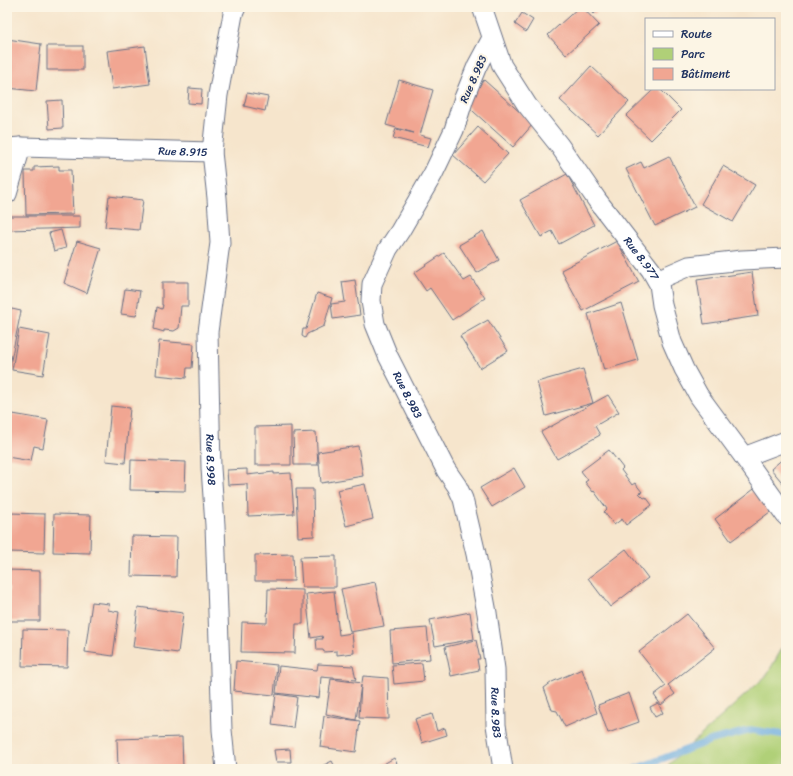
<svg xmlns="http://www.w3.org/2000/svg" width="793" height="776" viewBox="0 0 793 776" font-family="Sriracha,sans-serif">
<rect width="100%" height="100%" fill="#fcf5e5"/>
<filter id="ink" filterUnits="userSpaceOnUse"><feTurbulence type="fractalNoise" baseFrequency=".025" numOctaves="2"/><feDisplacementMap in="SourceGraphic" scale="8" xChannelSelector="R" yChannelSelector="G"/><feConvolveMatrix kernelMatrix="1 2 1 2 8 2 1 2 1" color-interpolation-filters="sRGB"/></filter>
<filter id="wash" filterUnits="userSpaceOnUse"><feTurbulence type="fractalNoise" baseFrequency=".012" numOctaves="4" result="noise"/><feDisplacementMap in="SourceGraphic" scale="16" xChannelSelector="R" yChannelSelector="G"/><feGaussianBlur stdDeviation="0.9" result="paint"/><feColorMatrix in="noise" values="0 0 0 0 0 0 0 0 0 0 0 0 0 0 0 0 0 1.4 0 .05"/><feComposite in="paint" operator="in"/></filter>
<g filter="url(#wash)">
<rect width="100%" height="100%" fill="#f6e5cc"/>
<polygon fill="#b0d078" stroke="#66806b" points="786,642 786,769 670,769 668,765 766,676"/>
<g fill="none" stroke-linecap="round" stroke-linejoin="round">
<polyline stroke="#6dade0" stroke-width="7" points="635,769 712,740 752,730 786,735"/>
</g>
<g id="blocks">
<g fill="#f1a692">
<polygon points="579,7 582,7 599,25 566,55 548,35"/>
<polygon points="587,7 601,7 594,14"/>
<polygon points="522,13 533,20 526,32 515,24"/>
<polygon points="7,39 41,44 36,91 7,88"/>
<rect x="47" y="46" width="36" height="24"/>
<polygon points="145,46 150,84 112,89 107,51"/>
<polygon points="591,66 629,102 598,135 560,100"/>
<polygon points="399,80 433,90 420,135 431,138 428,147 393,138 396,129 414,133 386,125"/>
<polygon points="484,80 533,124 513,147 464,103"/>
<polygon points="189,88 202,89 201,104 188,103"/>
<polygon points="654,89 660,89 681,110 651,140 626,116"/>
<polygon points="247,93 268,97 265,111 244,106"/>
<polygon points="62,100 63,128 49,129 47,101"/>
<polygon points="478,127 508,154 483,181 453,155"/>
<polygon points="669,156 695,207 655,226 626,169 641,162 644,168"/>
<polygon points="59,166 59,170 71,170 73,214 26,215 25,171 34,171 34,167"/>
<polygon points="723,166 755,185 733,222 701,204"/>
<polygon points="567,174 594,225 559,244 552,231 541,237 520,200"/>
<polygon points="109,196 143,200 139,230 105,227"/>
<polygon points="9,216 80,216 80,228 7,230"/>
<polygon points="61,230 66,248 54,251 49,233"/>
<polygon points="483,231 499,260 477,273 459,245"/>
<polygon points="77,241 101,248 87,293 64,283"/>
<polygon points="617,241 639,282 583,311 561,270"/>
<polygon points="444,253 464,281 471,277 485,298 452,320 430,288 426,291 414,273"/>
<polygon points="752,272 758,316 704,324 697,280"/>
<polygon points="355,280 360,315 333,319 331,304 345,302 342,282"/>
<polygon points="162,282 188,282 188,306 181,306 179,328 174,331 164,330 164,332 154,329 157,307 162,309 163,305 162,305"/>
<polygon points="125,289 140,291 136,316 121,314"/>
<polygon points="317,293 332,298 324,326 307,334 305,338 302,336 303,329 306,329"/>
<polygon points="621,303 638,360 604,370 588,314"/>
<polygon points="7,308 21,311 10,365 7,364"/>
<polygon points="488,320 508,351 480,368 460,336"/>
<polygon points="19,329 50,335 43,375 12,370"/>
<polygon points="159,341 194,344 192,368 187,368 186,378 156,375"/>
<polygon points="583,369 593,403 546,416 537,382"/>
<polygon points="608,395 619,412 595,426 600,435 557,459 541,432"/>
<polygon points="111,406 130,408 125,463 106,461"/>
<polygon points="7,413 48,420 43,448 34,446 31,461 7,457"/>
<polygon points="291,426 291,465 255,465 255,427"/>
<polygon points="316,432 318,465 294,465 293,433"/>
<polygon points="358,446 363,476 321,483 318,452"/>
<polygon points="609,450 623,468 621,470 632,485 635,483 642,492 639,493 644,498 646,497 652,505 626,525 622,519 614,525 604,512 607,509 594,491 593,492 585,482 588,480 581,471"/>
<polygon points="786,456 786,487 771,469"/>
<polygon points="131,460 186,462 185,491 130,490"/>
<polygon points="514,468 525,487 492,507 480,488"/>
<polygon points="247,469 247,475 274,472 274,474 291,473 294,514 248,516 247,484 228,485 227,470"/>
<polygon points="365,484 373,519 346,526 337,490"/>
<polygon points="758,486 774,509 731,541 715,519"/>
<polygon points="296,489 313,489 314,536 298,537"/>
<polygon points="10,513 45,514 44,553 9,552"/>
<polygon points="54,514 91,515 90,553 53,552"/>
<polygon points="132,536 177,537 176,577 131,576"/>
<polygon points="626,549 648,578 610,607 588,578"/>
<polygon points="293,554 294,581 255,581 255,555"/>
<polygon points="336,556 336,587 302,587 300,557"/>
<polygon points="7,570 40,571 40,621 7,621 7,607 9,607 9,587 7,587"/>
<polygon points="375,582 384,626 350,632 341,589"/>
<polygon points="268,589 303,590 303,624 296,624 295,653 241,652 242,622 267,623"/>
<polygon points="334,591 339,635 352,633 354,653 337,655 337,651 324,652 323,650 317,650 316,639 323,639 322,636 311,638 306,594"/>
<polygon points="92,602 109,604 108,610 119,612 113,656 85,652"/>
<polygon points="138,607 183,613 178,653 133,647"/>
<polygon points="470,612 474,639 435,646 430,620"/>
<polygon points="687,614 715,648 668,685 675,694 661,705 654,695 666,686 639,652"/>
<polygon points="427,628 430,659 392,663 390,631"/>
<polygon points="23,629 68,630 67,667 22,666"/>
<polygon points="476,640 480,659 477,659 479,670 451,676 445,647"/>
<polygon points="236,661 277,665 274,695 234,691"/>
<polygon points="422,663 424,681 394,684 392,665"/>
<polygon points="318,664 353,666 356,680 321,677 319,698 276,693 279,666 317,670"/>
<polygon points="582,669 597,713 565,727 557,711 552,710 544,688 552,682"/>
<polygon points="363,676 388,678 389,719 359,718 361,685 356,720 326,714 331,679 362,683"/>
<polygon points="629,693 639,722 608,733 598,705"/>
<polygon points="276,694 297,697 293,728 272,725"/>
<polygon points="658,703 663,713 655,717 650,707"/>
<polygon points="432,714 437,731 445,728 447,735 422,743 415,719"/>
<polygon points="324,716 360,721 356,752 320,747"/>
<polygon points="182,737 183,769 118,769 117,739"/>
<polygon points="290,749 291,762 276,762 274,750"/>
<polygon points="394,758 399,767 396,769 375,769"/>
<polygon points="332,761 336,769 316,769"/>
</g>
</g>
</g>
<g filter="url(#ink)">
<use href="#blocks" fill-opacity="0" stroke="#686f84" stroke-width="1"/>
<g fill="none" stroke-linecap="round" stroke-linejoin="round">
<defs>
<g id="minor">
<path id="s1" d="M482,7L502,66L527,105L559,145L597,200L651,270L659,284L662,305L672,342L684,369L699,396L744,457L786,516"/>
<path id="s2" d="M492,38L477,66L464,98L454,130L433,174L400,231L388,249L372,284L371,301L375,324L388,356L446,470L457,486L463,499L476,554L487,613L495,669L496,725L503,769"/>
<path id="s3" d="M7,148L21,147L212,152L218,95L233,14L236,7"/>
<path id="s4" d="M212,152L217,198L220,243L208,332L211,468L215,525L222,730L226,769"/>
<polyline points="7,194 21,147"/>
<polyline points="657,280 689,266 742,260 786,258"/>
<polyline points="744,457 786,441"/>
</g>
</defs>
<use href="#minor" stroke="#686f84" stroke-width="21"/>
<use href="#minor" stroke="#fff" stroke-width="19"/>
</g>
</g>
<g text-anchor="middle" stroke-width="4" stroke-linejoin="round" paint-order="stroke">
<g font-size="11" fill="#1b2f5e" stroke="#fcf5e5">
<text transform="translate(473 79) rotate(-66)" y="4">Rue 8.983</text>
<text dy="4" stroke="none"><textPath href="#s3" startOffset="176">Rue 8.915</textPath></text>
<text dy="4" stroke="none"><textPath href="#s1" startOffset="300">Rue 8.977</textPath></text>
<text dy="4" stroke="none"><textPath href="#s2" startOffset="393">Rue 8.983</textPath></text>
<text dy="4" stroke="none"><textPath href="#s4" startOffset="309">Rue 8.998</textPath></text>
<text dy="4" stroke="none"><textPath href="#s2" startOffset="728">Rue 8.983</textPath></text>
</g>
</g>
<rect width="793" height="776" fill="none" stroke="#fcf5e5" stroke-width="24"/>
<rect x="645" y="18" width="130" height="72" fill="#fcf5e5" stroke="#a2a6af"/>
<rect x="653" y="31" width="20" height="6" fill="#ffffff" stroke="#a2a6af"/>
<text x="681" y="38" font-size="12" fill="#1b2f5e">Route</text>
<rect x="653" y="48" width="20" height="12" fill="#b0d078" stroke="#a2a6af"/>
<text x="681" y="58" font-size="12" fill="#1b2f5e">Parc</text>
<rect x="653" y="68" width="20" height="12" fill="#f1a692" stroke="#a2a6af"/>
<text x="681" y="78" font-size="12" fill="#1b2f5e">Bâtiment</text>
</svg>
